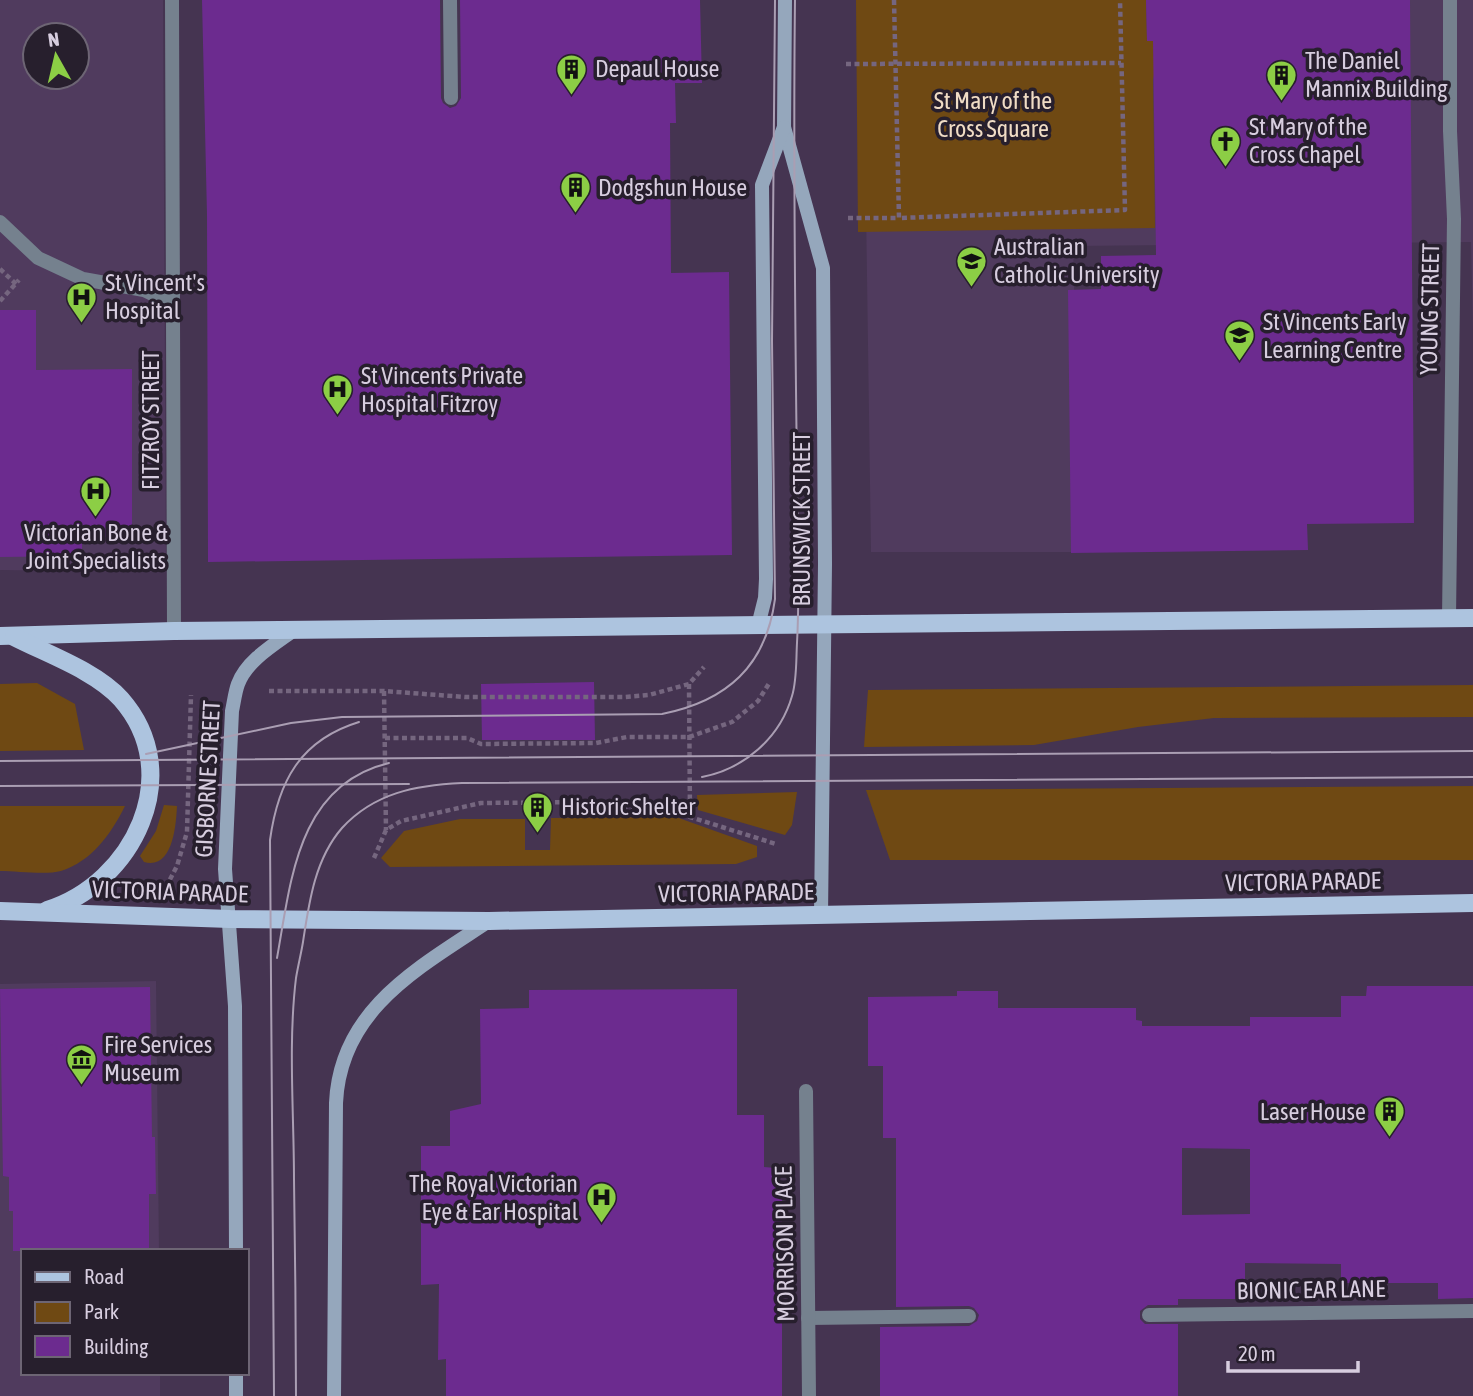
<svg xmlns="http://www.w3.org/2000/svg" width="1473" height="1396" viewBox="0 0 1473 1396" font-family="'Asap Condensed',sans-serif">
<rect width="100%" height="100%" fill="#453451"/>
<g fill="#503b5e" fill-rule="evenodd">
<path d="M0,0H163L166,572L0,570ZM35,35H77V77H35Z"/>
<polygon points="863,0 1473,0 1473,330 1471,242 1073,246 1081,552 871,552"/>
<polygon points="156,981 159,1251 23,1251 23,1373 160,1373 160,1396 0,1396 0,984"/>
</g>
<g fill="#6f4913">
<polygon points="856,0 1146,0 1147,41 1161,41 1153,80 1155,228 858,232"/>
<polygon points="37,683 75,704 84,750 0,751 0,684"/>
<polygon points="1473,685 1473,717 1214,718 1138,727 1034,745 864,747 868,690"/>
<polygon points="1473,786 1473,860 890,860 866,790"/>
<polygon points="797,792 792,825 785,835 698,810 697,795"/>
<path d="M164,805L177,806C176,825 173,870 144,862L140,856L156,831Z"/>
<path d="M0,806H125C111,834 92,861 61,871C46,875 17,871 0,871Z"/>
<polygon points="676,817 757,846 757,857 736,864 390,867 381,858 404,831 460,819 525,819 525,850 550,850 551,818"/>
</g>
<g fill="#6c2b8f" fill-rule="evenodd">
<polygon points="202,0 440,0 441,98 443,103 450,108 456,106 461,98 460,0 700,0 702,83 675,83 676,123 670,123 671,273 729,272 732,555 208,562 207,215"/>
<polygon points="1146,0 1410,0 1414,523 1307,524 1308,550 1071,553 1068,290 1101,289 1101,256 1156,255 1153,41 1147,41"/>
<polygon points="0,310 36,310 36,370 132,369 132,537 82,537 82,556 0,557"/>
<polygon points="594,682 595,740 482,740 481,684"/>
<path d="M1367,986H1473V1298L1438,1299V1283H1341V1264L1245,1263V1299H1178V1305H1148L1140,1311V1319L1145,1324H1178V1396H880V1327L969,1326L977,1321L979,1315L974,1308L969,1306L896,1307V1138H883V1066H868V997L957,996V991H998V1008H1136V1020L1142,1021V1026H1250V1017H1341V996H1366ZM1182,1148L1250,1149V1214L1182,1215Z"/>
<polygon points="150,987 152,1137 155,1137 156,1194 149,1194 149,1251 13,1251 13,1211 9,1211 9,1177 3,1176 0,989"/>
<polygon points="737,989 737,1115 764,1115 764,1167 776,1168 776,1192 782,1192 782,1396 446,1396 446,1359 438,1360 439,1284 421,1285 421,1146 450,1146 450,1111 481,1104 480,1009 529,1008 529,990"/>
</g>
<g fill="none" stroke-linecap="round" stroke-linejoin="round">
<g stroke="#75667f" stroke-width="4.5" stroke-dasharray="5 3.5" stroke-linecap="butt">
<polyline points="894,0 899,218 1125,210 1120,0"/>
<polyline points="846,64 1121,63"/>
<polyline points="848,218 899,218"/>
<polyline points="0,269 16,284"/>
<polyline points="0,301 19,280"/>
<polyline points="689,684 690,816"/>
<polyline points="269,691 384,691 465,697 625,697 649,695 689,684 704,667"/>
<polyline points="384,691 386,830"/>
<polyline points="385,738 467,738 481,744 596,743 627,737 689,737 732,722 758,701 770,682"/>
<polyline points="374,858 386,830 401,821 481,803 596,802 629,807 675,809 690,817 776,844"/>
<polyline points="166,887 177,866 187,832 191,695"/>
</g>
<g stroke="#75818e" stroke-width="14">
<polyline points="450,0 451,98"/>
<polyline points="0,222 38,258 83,279 144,290 173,304"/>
<polyline points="1149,1315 1473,1311"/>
<polyline points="808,1318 969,1316"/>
</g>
<g stroke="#75818e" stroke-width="14">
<polyline points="172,0 174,631"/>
<polyline points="1449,618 1454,219 1450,131 1450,0"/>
<polyline points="806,1091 809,1396"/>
</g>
<g stroke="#95a7bc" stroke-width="14">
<polyline points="785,0 784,127 823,268 825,564 821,916"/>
<polyline points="758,626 765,598 766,579 762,185 784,127"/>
<path d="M236,1251L235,1006L225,869L232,711C234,702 235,692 238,684C247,660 275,644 294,630"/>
<polyline points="236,1373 236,1396"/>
<path d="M334,1396L336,1103C340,1009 420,967 489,921"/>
</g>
<g stroke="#adc4df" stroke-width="18">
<polyline points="0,636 174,631 1473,618"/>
<path d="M14,637C47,654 96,671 121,699C187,774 133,883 47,910"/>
<polyline points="0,911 230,919 489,921 1473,903"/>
</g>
<g stroke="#aa9eb3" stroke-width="2">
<path d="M146,754L291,723L342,717L662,714C727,701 766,666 775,599L772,341L775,0"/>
<polyline points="0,761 1473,751"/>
<path d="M702,777C744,769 780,738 792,696C797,680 796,660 797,643C800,587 798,530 797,473C795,315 793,158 795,0"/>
<polyline points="0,786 409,784"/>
<path d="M277,958C291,881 297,785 389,763"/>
<path d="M274,1396L270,840C278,782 300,740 359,722"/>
<path d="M296,1396C296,1324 295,1251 294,1179C294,1114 288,1043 296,978C298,966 301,954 303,942C309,902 315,859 342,828C374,793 416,785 462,783L1473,777"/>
</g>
</g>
<defs>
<symbol id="building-pin" viewBox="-11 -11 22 30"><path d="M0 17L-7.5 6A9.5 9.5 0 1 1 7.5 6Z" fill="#8cce45" stroke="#271f2d"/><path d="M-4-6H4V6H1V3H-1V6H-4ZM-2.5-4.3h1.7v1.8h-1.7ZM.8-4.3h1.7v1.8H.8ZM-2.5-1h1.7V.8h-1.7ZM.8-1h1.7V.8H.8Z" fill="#111"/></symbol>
<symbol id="church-pin" viewBox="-11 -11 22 30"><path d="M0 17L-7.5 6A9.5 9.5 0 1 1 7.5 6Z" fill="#8cce45" stroke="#271f2d"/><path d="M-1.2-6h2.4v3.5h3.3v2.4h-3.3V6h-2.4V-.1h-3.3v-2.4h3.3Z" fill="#111"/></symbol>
<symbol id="university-pin" viewBox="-11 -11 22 30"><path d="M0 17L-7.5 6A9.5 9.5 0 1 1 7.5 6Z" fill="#8cce45" stroke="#271f2d"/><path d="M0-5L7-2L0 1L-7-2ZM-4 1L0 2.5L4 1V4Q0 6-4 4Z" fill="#111"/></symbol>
<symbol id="hospital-pin" viewBox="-11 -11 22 30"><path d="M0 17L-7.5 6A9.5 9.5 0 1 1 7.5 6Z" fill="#8cce45" stroke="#271f2d"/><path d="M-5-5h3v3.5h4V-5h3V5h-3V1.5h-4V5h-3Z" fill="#111"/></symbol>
<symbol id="school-pin" viewBox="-11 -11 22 30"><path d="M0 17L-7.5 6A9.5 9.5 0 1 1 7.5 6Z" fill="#8cce45" stroke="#271f2d"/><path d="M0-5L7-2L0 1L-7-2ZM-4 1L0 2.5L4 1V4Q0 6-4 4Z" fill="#111"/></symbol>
<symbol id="museum-pin" viewBox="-11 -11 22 30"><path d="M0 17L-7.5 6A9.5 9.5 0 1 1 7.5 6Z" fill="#8cce45" stroke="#271f2d"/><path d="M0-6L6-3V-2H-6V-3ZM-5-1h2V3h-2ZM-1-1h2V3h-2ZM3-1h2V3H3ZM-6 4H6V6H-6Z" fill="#111"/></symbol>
</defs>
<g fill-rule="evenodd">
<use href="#building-pin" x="554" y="52" width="35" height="47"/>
<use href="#building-pin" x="1264" y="58" width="35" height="47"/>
<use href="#church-pin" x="1208" y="124" width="35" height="47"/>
<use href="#building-pin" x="558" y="170" width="35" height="47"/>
<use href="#university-pin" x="954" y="244" width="35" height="47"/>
<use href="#hospital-pin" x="64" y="280" width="35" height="47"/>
<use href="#school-pin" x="1222" y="318" width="35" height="47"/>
<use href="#hospital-pin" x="320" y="372" width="35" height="47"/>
<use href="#hospital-pin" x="78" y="474" width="35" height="47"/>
<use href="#building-pin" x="520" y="790" width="35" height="47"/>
<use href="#museum-pin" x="64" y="1042" width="35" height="47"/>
<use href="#building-pin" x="1372" y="1094" width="35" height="47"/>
<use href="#hospital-pin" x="584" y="1180" width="35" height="47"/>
</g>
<g text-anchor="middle" stroke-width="7" stroke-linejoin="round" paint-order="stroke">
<g font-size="24" fill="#d7cddf" stroke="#271f2d" text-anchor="start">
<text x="1305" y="69">The Daniel<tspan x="1305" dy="28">Mannix Building</tspan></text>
<text x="595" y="77">Depaul House</text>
<text x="1249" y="135">St Mary of the<tspan x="1249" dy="28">Cross Chapel</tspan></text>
<text x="598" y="196">Dodgshun House</text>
<text x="994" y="255">Australian<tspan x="994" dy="28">Catholic University</tspan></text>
<text x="105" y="291">St Vincent's<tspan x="105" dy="28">Hospital</tspan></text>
<text x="1263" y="330">St Vincents Early<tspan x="1263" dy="28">Learning Centre</tspan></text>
<text x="361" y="384">St Vincents Private<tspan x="361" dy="28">Hospital Fitzroy</tspan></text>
<text x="96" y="541" text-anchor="middle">Victorian Bone &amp;<tspan x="96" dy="28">Joint Specialists</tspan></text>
<text x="561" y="815">Historic Shelter</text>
<text x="104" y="1053">Fire Services<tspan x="104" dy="28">Museum</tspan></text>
<text x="1366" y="1120" text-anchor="end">Laser House</text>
<text x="578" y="1192" text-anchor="end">The Royal Victorian<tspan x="578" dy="28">Eye &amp; Ear Hospital</tspan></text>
</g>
<g font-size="24" fill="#f0dcc5" stroke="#271f2d">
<text x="993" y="109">St Mary of the<tspan x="993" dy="28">Cross Square</tspan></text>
</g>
<g font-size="24" fill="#d7cddf" stroke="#271f2d">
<text transform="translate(1430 309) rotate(-89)" y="8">YOUNG STREET</text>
<text transform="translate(151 420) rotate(-90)" y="8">FITZROY STREET</text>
<text transform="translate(802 519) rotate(-90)" y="8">BRUNSWICK STREET</text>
<text transform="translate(208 779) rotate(-87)" y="8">GISBORNE STREET</text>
<text transform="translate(1303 882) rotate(-1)" y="8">VICTORIA PARADE</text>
<text transform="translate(170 892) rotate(2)" y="8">VICTORIA PARADE</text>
<text transform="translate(736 893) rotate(-1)" y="8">VICTORIA PARADE</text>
<text transform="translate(785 1244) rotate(-91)" y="8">MORRISON PLACE</text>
<text transform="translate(1311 1290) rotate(-1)" y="8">BIONIC EAR LANE</text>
</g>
</g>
<rect x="21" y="1249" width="228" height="126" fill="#271f2d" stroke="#6d6574" stroke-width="2"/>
<rect x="35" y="1272" width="35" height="10" fill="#adc4df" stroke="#6d6574" stroke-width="2"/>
<text x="84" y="1284" font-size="21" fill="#d7cddf">Road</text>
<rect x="35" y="1302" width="35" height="21" fill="#6f4913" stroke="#6d6574" stroke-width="2"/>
<text x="84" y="1319" font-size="21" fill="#d7cddf">Park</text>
<rect x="35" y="1336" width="35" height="21" fill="#6c2b8f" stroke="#6d6574" stroke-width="2"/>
<text x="84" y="1354" font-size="21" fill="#d7cddf">Building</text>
<g transform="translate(56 56) rotate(352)"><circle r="33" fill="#271f2d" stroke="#6d6574" stroke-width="2"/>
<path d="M0-5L12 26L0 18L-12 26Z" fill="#8cce45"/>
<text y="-10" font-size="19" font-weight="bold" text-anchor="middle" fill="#d7cddf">N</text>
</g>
<path d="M1228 1361v10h130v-10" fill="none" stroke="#d7cddf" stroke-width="3.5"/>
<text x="1238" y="1361" font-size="21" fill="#d7cddf" stroke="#271f2d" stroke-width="5" paint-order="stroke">20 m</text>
</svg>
